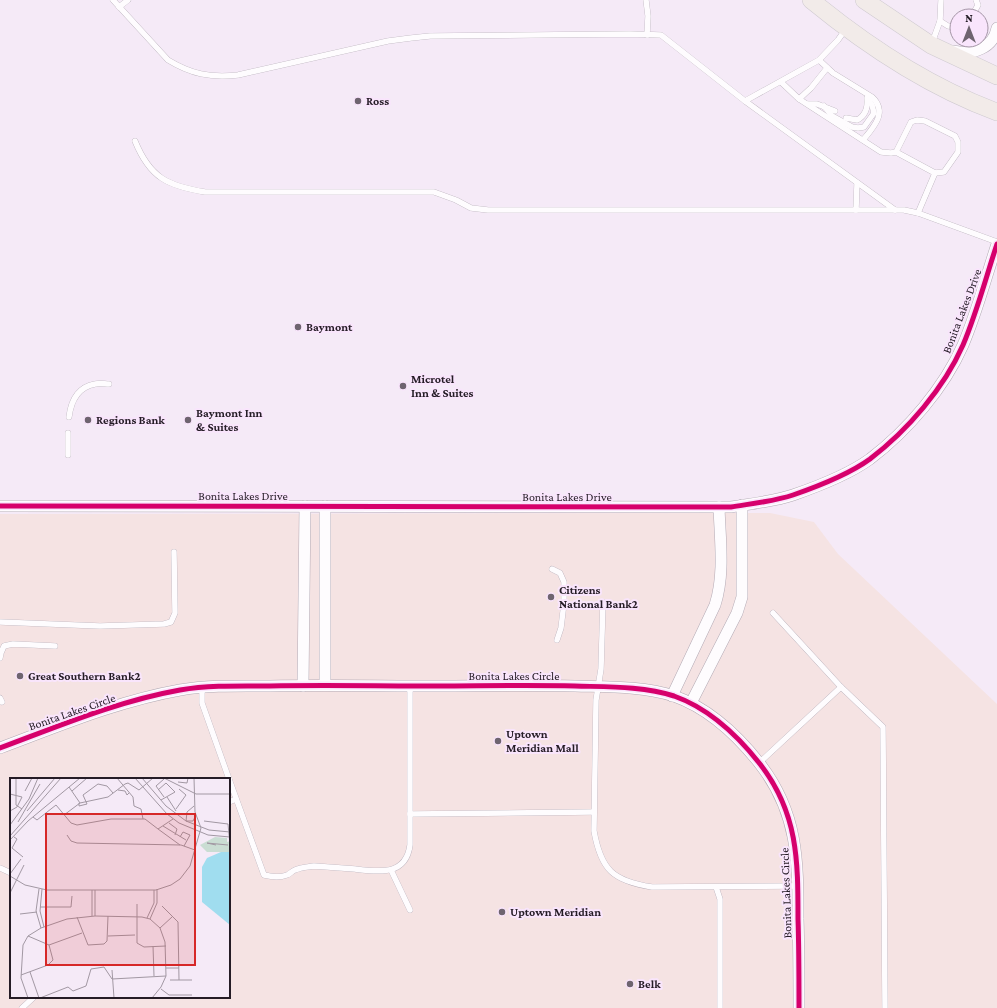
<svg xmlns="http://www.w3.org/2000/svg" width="997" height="1008" viewBox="0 0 997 1008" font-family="'Crimson Pro',serif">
<rect width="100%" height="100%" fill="#f5eaf7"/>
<path fill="#f5e3e3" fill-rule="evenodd" d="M770,513L814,522L838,554L997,704V1008H0V514ZM11,779H229V997H11Z"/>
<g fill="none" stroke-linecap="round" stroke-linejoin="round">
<defs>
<g id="service">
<path d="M113,0L168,60C191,74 210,78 238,75L388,41L411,38L430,36L630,34L661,35L745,101L819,60L838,40L845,30"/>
<polyline points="646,0 648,16 647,35"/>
<polyline points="119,7 128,0"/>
<polyline points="972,16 978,5 976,0"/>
<polyline points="940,21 948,26 957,27"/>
<polyline points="932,43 940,21 941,0"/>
<path d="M819,60L833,73L872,97C888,112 874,127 863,140"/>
<polyline points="781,82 799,99 881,152 891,153 896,152 935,173 944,172 958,152 958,142 955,136 925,121 917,120 911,122 896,152"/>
<polyline points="799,99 811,88 827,68"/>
<polyline points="745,101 895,210"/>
<polyline points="808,104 817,104 835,111"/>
<polyline points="824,106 832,116 852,127 858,128 864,127 874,113 872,105 868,99"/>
<path d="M846,118L857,120C865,116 868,108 867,98"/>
<path d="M135,141C150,178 168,186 205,192H434L456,200L471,208L488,210H904L918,213L997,242"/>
<polyline points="856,210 857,183"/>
<polyline points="918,213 935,173"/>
<path d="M69,417C71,401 78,387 95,384C99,383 105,384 109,384"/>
<polyline points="68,455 68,433"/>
<polyline points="552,569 560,573 564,582 564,603 561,628 557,640"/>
<path d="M603,602L601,669L596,700L594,831C601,870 613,881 652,887L798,886"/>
<polyline points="773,613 841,687 883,727 885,1008"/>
<polyline points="0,622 100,626 164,624 171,622 175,613 174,552"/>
<polyline points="0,658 1,653 4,646 13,644 55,646"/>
<polyline points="202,688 202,703 229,779"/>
<polyline points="0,698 2,702"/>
<polyline points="759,763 841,687"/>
<path d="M229,779L264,875C272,877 279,878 287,875C290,874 292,871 295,870C301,867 308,867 314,866C328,867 341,868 355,869C379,872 406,876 410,845V686"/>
<polyline points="229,802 236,799"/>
<polyline points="410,814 594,812"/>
<polyline points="0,868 11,873"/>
<polyline points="391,870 410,910"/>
<polyline points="716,887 720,899 720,1008"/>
<polyline points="22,1008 34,997"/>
</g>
<g id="minor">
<path d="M954,51C972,55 993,49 997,28"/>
<path d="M0,506L731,507C749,504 776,501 793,495C819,486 848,475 870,459C908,430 944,388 963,345C977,312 986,277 997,244"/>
<polyline points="325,506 325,685"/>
<polyline points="303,686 305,506"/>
<path d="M672,696L715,605C725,574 720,539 719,507"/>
<polyline points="691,703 737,613 742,597 742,505"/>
<path d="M0,748C59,726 118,701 180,690C210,685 240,686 270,686C322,685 375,686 427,686C477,686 526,685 575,686C607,687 643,686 674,696C708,708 738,736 760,764C798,813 798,860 798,919C799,948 799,978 799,1008"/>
</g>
<g id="primary">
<path d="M811,0C867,46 929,87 997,112"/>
<polyline points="864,0 931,45 997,76"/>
</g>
</defs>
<use href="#service" stroke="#b2a9b4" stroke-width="6"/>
<use href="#minor" stroke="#b2a9b4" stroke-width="12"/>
<use href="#primary" stroke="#cfcad0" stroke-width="18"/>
<use href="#service" stroke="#fefcfe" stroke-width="5.5"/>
<use href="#minor" stroke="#fefcfe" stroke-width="11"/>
<use href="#primary" stroke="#f2ebe9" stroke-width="17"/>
<defs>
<g id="cycleway">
<path d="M0,506L731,507C749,504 776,501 793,495C819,486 848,475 870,459C908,430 944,388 963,345C977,312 986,277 997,244"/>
<path d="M0,748C59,726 118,701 180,690C210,685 240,686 270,686C322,685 375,686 427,686C477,686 526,685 575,686C607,687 643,686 674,696C708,708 738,736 760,764C798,813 798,860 798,919C799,948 799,978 799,1008"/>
</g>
</defs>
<use href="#cycleway" stroke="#f9e5fc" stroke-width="8"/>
<use href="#cycleway" stroke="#d6006c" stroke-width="5"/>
</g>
<g fill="#6e646f" stroke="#f9e5fc" stroke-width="1.5">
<circle cx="358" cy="101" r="4"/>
<circle cx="298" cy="327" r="4"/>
<circle cx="403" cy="386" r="4"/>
<circle cx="88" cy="420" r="4"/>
<circle cx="188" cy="420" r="4"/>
<circle cx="551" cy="597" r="4"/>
<circle cx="20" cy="676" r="4"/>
<circle cx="498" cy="741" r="4"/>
<circle cx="502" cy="912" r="4"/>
<circle cx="630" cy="984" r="4"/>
</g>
<g text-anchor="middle" stroke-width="4" stroke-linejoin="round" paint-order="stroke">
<g font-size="12" font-weight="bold" fill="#251c26" stroke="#f9e5fc" text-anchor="start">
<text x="366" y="105">Ross</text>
<text x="306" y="331">Baymont</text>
<text x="411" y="383">Microtel<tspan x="411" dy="14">Inn &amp; Suites</tspan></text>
<text x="196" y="417">Baymont Inn<tspan x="196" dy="14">&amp; Suites</tspan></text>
<text x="96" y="424">Regions Bank</text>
<text x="559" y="594">Citizens<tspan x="559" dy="14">National Bank2</tspan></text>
<text x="28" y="680">Great Southern Bank2</text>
<text x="506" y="738">Uptown<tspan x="506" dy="14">Meridian Mall</tspan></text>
<text x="510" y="916">Uptown Meridian</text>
<text x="638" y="988">Belk</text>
</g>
<g font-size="12" fill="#251c26" stroke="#f9e5fc">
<text transform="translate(962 311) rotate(-69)" y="4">Bonita Lakes Drive</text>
<text x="243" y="500">Bonita Lakes Drive</text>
<text x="567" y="501">Bonita Lakes Drive</text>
<text x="514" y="680">Bonita Lakes Circle</text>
<text transform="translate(72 712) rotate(-19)" y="4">Bonita Lakes Circle</text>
<text transform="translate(786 893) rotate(-92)" y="4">Bonita Lakes Circle</text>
</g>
</g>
<g transform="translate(10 778)">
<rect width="220" height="220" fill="#f5eaf7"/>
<path d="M205,59L217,60V64L220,63V74H197L190,67Z" fill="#caddd3"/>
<path d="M211,74H220V147L192,124V89L197,80Z" fill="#a0ddef"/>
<path fill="none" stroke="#a298a3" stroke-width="1" d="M6,0V27L12,31M107,0L123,19L124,28L131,31L133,41M125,0L157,36L169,45L198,57L220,59M132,0L156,28L176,43L199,52L220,54M154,0L186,16H220M154,1L146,8L154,19M168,4L177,5L178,0M115,6L118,5L129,12L143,0M59,9L70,25M108,12L115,13L117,17L119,15M148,12L156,5L165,14L151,22M15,13L22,0M62,13L77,0M0,16L12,19L7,29L0,33M157,19L166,33M69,25V28L77,26L73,17L88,6L97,8L103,15M184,28L177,34L176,43H183L186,37M166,31L176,17L169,11M17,33L45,0M54,37L70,25L98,19L115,6M23,39L27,42L46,27L61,45L67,47L101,41H135L148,51L163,41M194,43L218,46L220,67M8,44L30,6M159,45L167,51L165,57M0,47L19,21L28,0M153,48L176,62M148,51L170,67M57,57L61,63L67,65L171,67L185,72M0,58L51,0M4,59L7,61L2,70L13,79M170,59L173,54L180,57L174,68M0,62L18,43L70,0M206,67L197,65L218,67M0,96L11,81M0,98L15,107L37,112H146L161,107L170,101L180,88L191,50L185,34L184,0M29,111L26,133L31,150M32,111L30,133L34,149M85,112V138M0,115L14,87M127,126V165L134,169L156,168M152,128L168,144L169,202M30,129H61L62,118M10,136L27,134M82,138V112M67,139L78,167L94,166L97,163L98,138M137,140L144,125V112M140,141L147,125V111M150,150L162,139M98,158L125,157M39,167L72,155M143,168L144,198M156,190H169M102,192L104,220M20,194L29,220M11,197L38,187L43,182L39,167L18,158M160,202H182M151,211L159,217H182M18,220L11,200L13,167L18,158L31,150L57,141L85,138L132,139L140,141L150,150L155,164L156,198L151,209L142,220M30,220L58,209L63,213L76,208L81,191L94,189L102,201L156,198"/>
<path fill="#d62828" fill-opacity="0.15" stroke="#d62828" stroke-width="2" d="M36,36H185V187H36Z"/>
<rect width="220" height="220" fill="none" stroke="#251c26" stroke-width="2"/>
</g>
<g transform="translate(969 28)"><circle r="19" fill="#f9e5fc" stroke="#a495a6"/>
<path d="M0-3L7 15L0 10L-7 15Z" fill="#6e646f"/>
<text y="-6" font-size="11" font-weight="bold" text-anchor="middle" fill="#251c26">N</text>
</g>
</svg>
